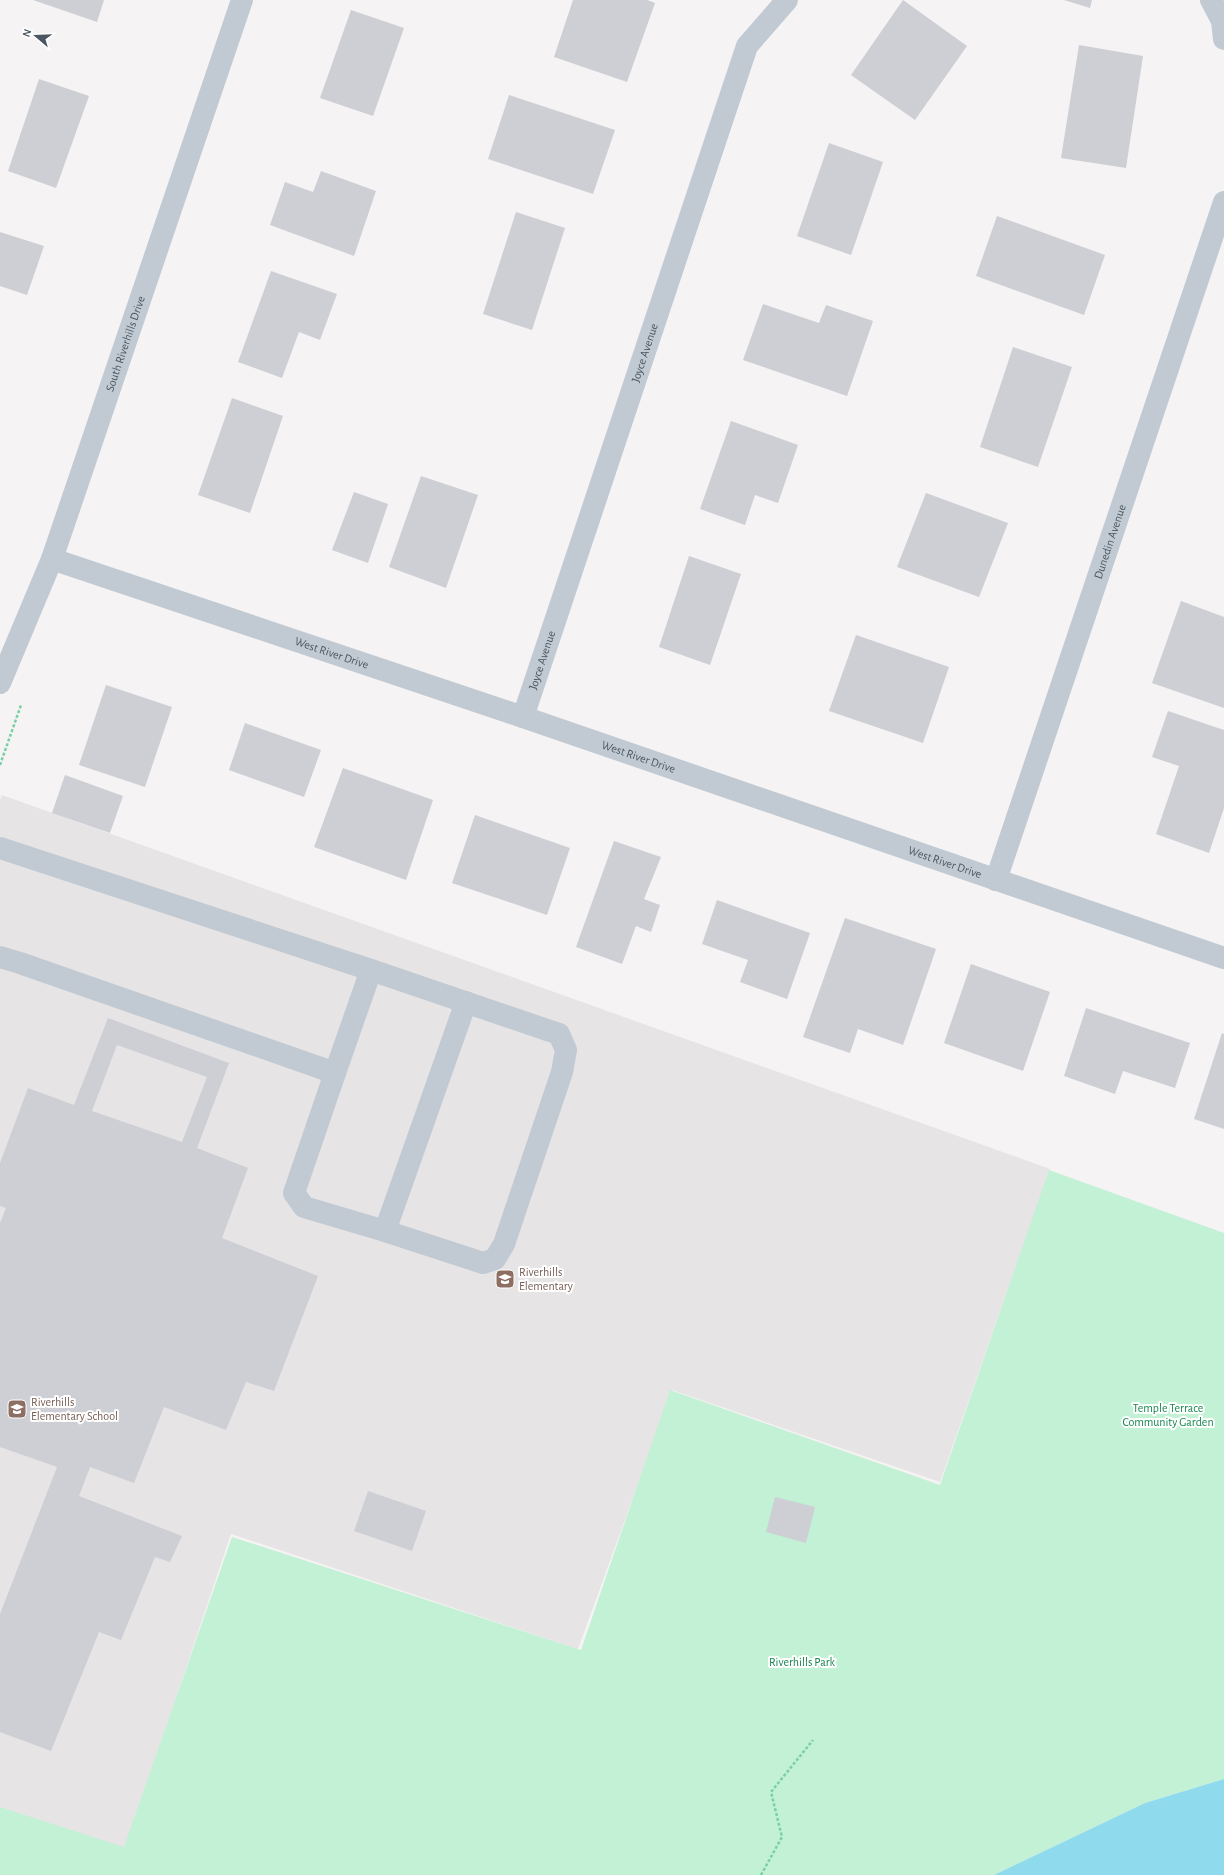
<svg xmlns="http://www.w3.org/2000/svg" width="1224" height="1875" viewBox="0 0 1224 1875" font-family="'Alegreya Sans',sans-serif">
<rect width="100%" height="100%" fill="#f5f3f3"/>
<polygon fill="#e6e4e5" points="2,795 1050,1169 940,1482 672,1390 578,1649 231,1534 125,1849 0,1808 0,800"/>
<polygon fill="#c3f1d5" points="1049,1170 1224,1233 1224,1779 1145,1803 994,1875 0,1875 0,1807 124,1847 232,1537 581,1650 670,1390 940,1485"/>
<polygon fill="#90daee" points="1224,1779 1224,1875 994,1875 1145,1803"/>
<g fill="#cdcfd5" fill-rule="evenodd">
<polygon points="33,0 104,0 97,22"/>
<polygon points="573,0 647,0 655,3 627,82 554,57"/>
<polygon points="903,0 967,46 915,120 851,75"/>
<polygon points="1064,0 1092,0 1090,8"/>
<polygon points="351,10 404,28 373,116 320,98"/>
<polygon points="1079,45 1143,56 1126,168 1061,158"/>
<polygon points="39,79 89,96 56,188 8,171"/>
<polygon points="509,95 615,130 593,194 488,159"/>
<polygon points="829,143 883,162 851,255 797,236"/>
<polygon points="321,171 376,191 354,256 270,225 285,182 313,192"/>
<polygon points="516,212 565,228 532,330 483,314"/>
<polygon points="997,216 1105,255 1084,315 976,276"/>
<polygon points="0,232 44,246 27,295 0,286"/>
<polygon points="271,271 337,294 320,340 299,332 282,378 238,362"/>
<polygon points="763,304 819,323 826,305 873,321 847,396 743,360"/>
<polygon points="1013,347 1072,367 1038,467 980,447"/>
<polygon points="232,398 283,416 250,513 198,495"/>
<polygon points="731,421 798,445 778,503 755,495 745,525 700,509"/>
<polygon points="421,476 478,495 446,588 389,567"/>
<polygon points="354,492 388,504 368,563 332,550"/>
<polygon points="926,493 1008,523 979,597 897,567"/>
<polygon points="689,556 741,574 710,665 659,647"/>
<polygon points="1181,601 1224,617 1224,708 1152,683"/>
<polygon points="856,635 949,667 923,743 829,711"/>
<polygon points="106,685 172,707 145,787 79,765"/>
<polygon points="1168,711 1224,730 1224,808 1209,853 1156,834 1179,766 1152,757"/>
<polygon points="245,723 321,750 304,797 229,770"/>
<polygon points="343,768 433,800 406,880 314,847"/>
<polygon points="65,775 123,796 110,833 52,813"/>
<polygon points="475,815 570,848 547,915 452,883"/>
<polygon points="614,841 661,857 644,899 660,905 651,932 636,926 622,964 576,947"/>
<polygon points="717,900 810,933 787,999 740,982 748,960 702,944"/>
<polygon points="845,918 936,949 903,1045 858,1029 850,1053 803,1037"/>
<polygon points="971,964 1050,992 1023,1071 944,1043"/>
<polygon points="1086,1008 1190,1043 1175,1088 1123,1071 1115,1094 1064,1076"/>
<path d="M108,1018L229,1063L197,1148L248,1168L222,1238L318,1276L274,1391L246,1382L226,1430L164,1407L134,1483L90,1467L79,1496L182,1536L170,1562L155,1557L121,1640L99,1632L51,1751L0,1732V1614L57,1467L0,1447V1223L6,1208L0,1206V1163L28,1088L74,1105ZM117,1045L207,1077L182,1142L92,1111Z"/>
<polygon points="1222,1033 1224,1034 1224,1129 1194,1119"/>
<polygon points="368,1491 426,1511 412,1551 354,1531"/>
<polygon points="775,1497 815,1507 806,1543 766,1532"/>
</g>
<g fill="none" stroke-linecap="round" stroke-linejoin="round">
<g stroke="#7ad0a6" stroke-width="2.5" stroke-dasharray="3 2" stroke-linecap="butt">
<polyline points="0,765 21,705"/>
<polyline points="761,1875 782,1837 771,1792 813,1740"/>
</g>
<g stroke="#c1cad2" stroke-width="22">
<polyline points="1211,0 1222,21 1224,39"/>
<path id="s1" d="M52,559L523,717L1224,958"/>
<path id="s2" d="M0,683L52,559L242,0"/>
<path id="s3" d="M523,717L747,46L787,0"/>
<polyline points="0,848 371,970 559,1034 566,1050 562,1072 504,1244 495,1259 483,1263 385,1231 304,1207 294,1193 335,1073 20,963 0,957"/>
<path id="s4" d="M996,880L1224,202"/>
<polyline points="335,1073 371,970"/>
<polyline points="385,1231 466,1002"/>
</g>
</g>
<defs>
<symbol id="school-square" viewBox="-11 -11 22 22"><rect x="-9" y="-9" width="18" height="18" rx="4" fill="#8d6e63" stroke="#fff"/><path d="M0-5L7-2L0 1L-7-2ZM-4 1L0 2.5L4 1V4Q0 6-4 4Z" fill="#fff"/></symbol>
</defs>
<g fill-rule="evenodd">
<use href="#school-square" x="494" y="1268" width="22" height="22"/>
<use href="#school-square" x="6" y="1398" width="22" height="22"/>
</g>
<g text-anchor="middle" stroke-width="4" stroke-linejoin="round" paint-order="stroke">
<g font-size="12" fill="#4a5661" stroke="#fff">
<text dy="4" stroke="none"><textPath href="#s2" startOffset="362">South Riverhills Drive</textPath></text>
<text dy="4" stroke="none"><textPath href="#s3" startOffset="384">Joyce Avenue</textPath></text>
<text dy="4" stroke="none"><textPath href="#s4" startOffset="357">Dunedin Avenue</textPath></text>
<text dy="4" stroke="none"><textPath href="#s1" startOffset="295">West River Drive</textPath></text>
<text dy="4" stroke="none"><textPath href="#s3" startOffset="60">Joyce Avenue</textPath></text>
<text dy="4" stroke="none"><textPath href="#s1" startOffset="619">West River Drive</textPath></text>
<text dy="4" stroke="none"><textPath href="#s1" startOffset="943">West River Drive</textPath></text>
</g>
<g font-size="12" fill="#785e54" stroke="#fff" text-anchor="start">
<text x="519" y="1276">Riverhills<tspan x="519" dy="14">Elementary</tspan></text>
<text x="31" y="1406">Riverhills<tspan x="31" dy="14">Elementary School</tspan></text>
</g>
<g font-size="12" fill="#17864f" stroke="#fff">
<text x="1168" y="1412">Temple Terrace<tspan x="1168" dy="14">Community Garden</tspan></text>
<text x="802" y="1666">Riverhills Park</text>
</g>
</g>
<g transform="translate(36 36) rotate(289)" stroke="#ffffff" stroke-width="3" paint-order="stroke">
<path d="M0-3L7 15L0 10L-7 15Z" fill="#4a5661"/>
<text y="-6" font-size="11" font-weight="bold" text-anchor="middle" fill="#4a5661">N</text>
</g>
</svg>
